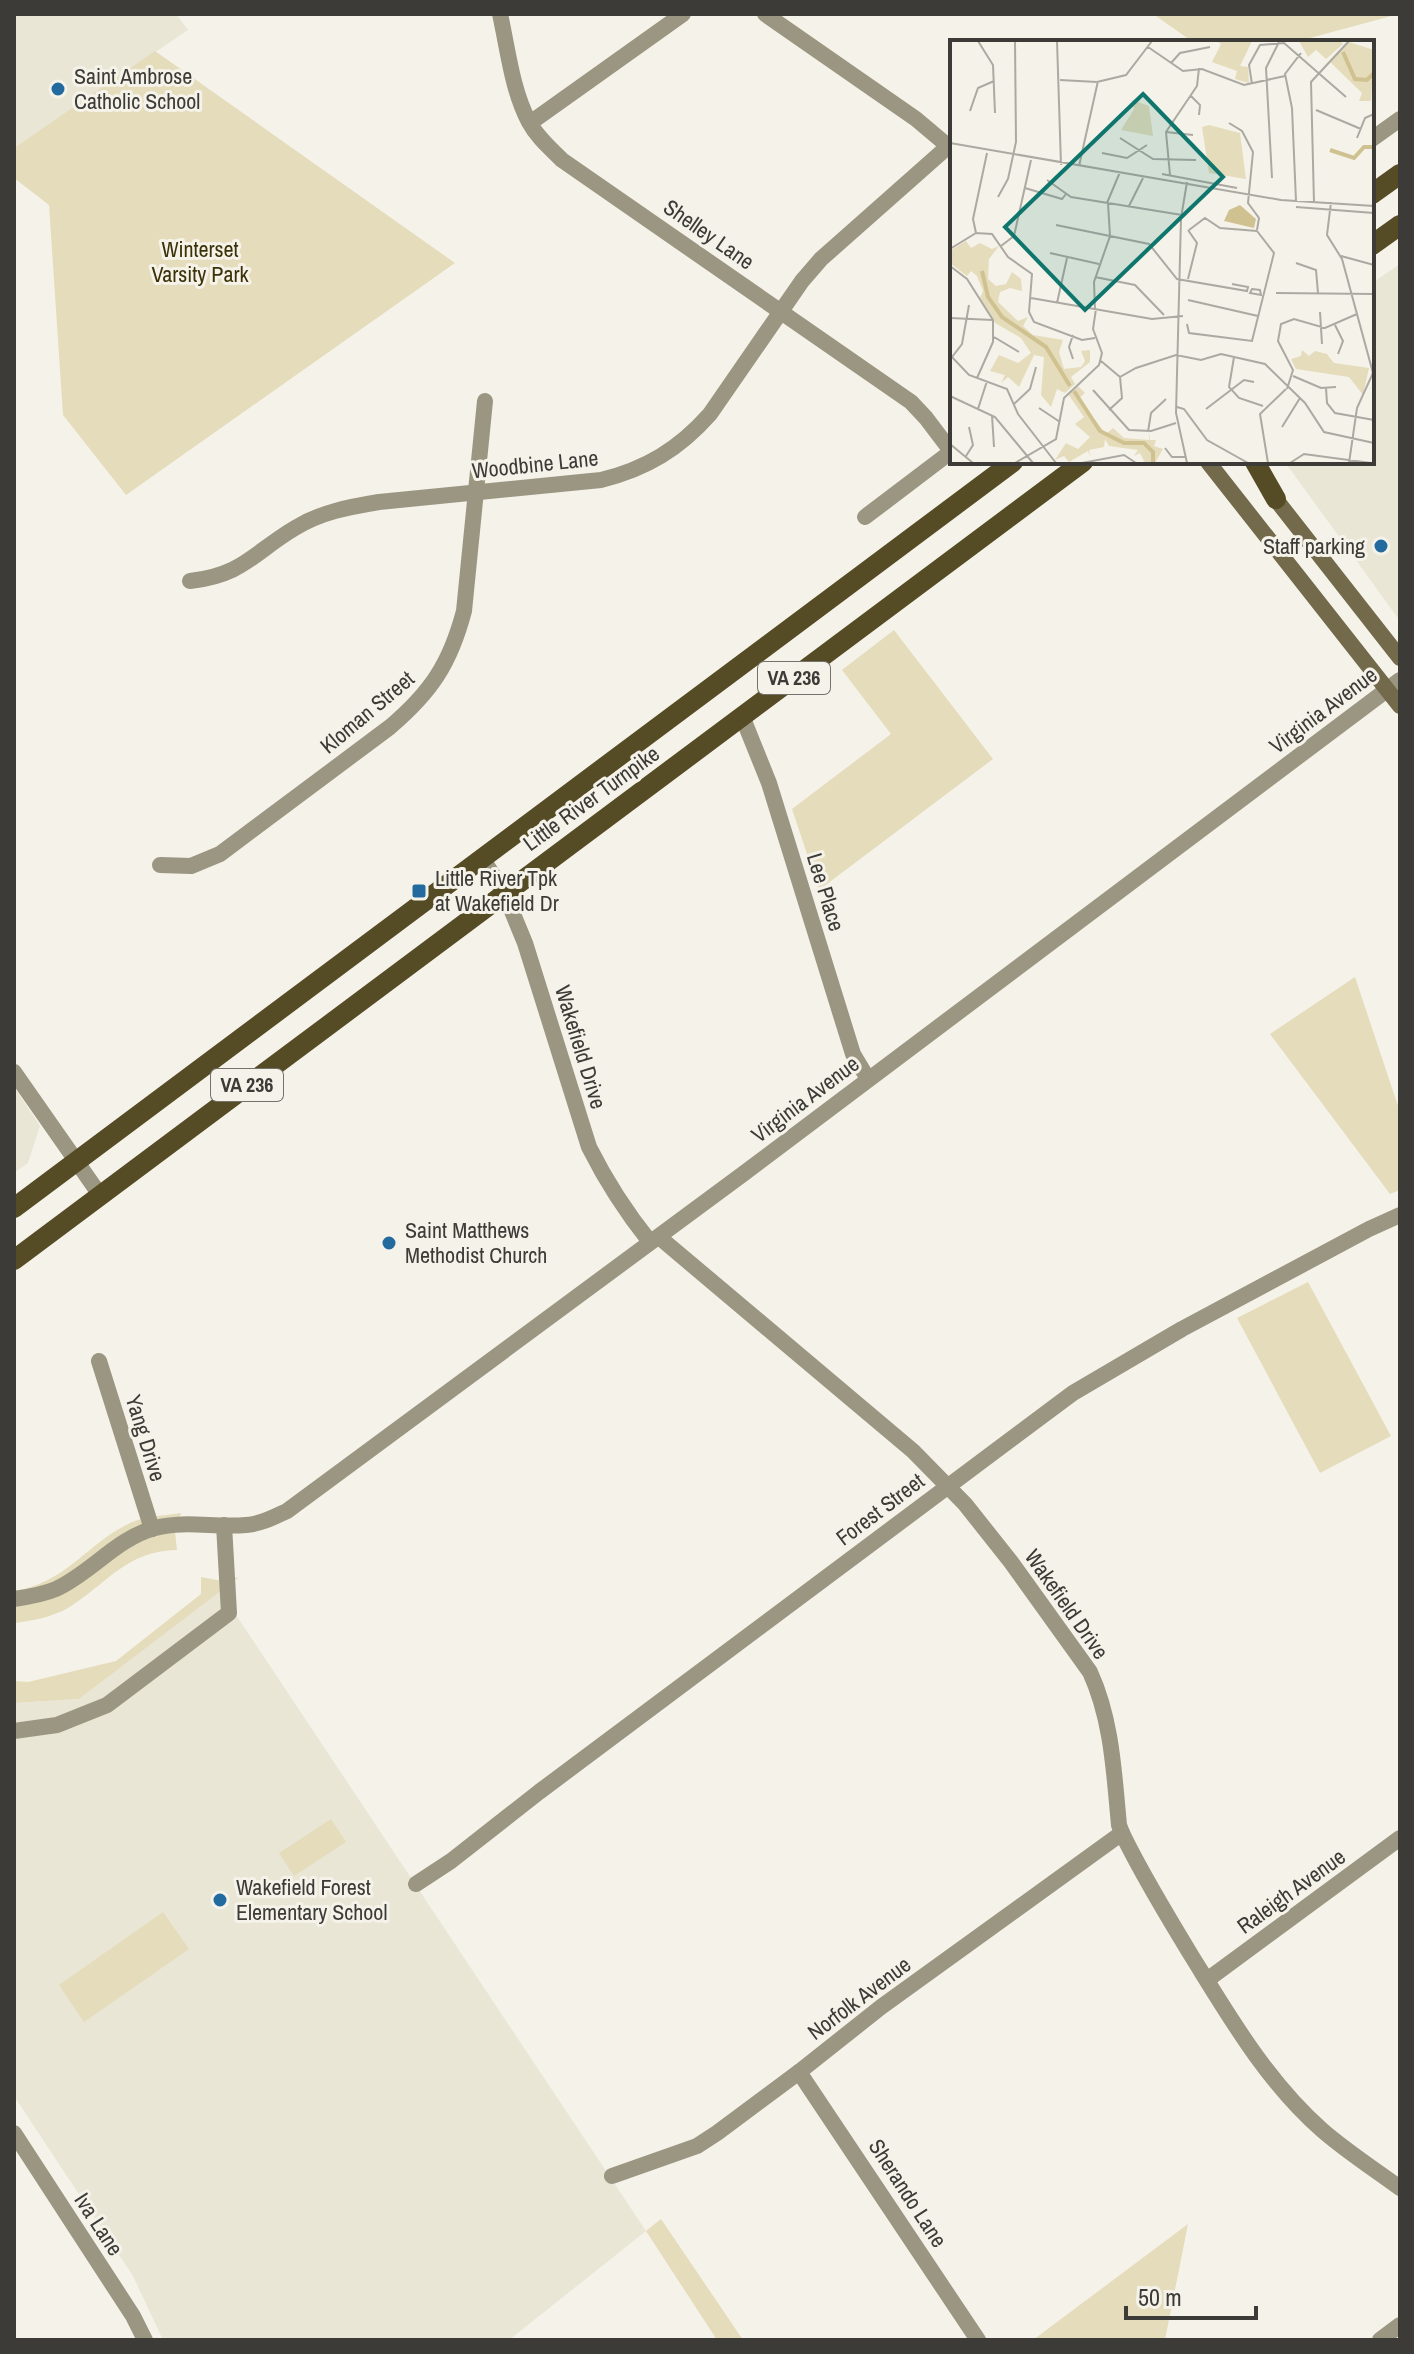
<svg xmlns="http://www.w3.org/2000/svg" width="1414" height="2354" viewBox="0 0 1414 2354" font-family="'Archivo Narrow',sans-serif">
<rect width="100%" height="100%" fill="#f5f2e9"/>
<g fill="#e9e6d6">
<polygon points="14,14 176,14 188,30 14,148"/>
<polygon points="1400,264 1400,621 1285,462 1372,462 1372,283"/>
<polygon points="14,1087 40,1126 28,1163 14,1173"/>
<polygon points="220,1591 646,2231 509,2340 163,2340 133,2276 14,2096 14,1703 79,1699"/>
</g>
<g fill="#e5dcbc">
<polygon points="1153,14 1399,14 1295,42 1193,42"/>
<polygon points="155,51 455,263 126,495 63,415 49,205 14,178 14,148"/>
<polygon points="894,630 993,759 819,890 792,809 891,734 842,670"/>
<polygon points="1355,977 1400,1112 1400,1190 1390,1194 1270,1034"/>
<polygon points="1308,1282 1391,1436 1320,1473 1237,1318"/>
<path d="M181,1513L175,1532L177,1550C126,1551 108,1583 68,1608C52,1617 32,1621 14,1623V1591C65,1583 84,1547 126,1525C142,1516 162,1516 181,1513Z"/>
<polygon points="201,1577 222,1581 239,1577 79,1699 14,1703 14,1681 28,1682 116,1661 201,1594"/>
<polygon points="331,1819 346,1842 294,1876 279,1853"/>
<polygon points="163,1912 189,1949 84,2022 59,1985"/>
<polygon points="661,2219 743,2340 717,2340 646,2231"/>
<polygon points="1188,2224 1165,2340 1033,2340"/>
</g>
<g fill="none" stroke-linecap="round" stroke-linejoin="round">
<g stroke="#9b9681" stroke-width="16">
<path d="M500,14C508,50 512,90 529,122C537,137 550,148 562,160L911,402L926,418L951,451"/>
<polyline points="765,14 916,119 948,146"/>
<polyline points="530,123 683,14"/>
<polyline points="1372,139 1400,119"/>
<polyline points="865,517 952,451"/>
<path d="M190,581C243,575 253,553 295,528C321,512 349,507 379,502L601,480C646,469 679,449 710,414L802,281L821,259L952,143"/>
<polyline points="742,716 769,783 853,1054 868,1079"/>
<path d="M482,858L504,892L525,943L589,1147C606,1181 626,1212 650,1242"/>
<path d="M160,865L191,866L220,854L390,727C431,692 450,664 464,611L485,401"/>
<path d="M659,1237L913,1451L965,1504L1011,1562L1090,1672C1112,1720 1114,1773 1119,1825L1122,1833C1142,1875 1167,1915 1191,1955C1229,2016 1267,2082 1322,2130C1346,2151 1374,2169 1400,2188"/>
<polyline points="99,1361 152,1529"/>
<path d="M14,1599C28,1597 42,1595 56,1589C91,1573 117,1538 155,1528C186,1520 215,1528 246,1525C261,1524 274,1517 287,1511L743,1174L1400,680"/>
<polyline points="14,1731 57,1725 107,1705 229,1613 224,1525"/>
<polyline points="416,1884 451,1861 539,1792 1073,1393 1182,1329 1369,1229 1400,1215"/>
<polyline points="1207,1980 1400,1838"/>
<polyline points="799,2072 978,2340"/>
<polyline points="14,2133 133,2316 145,2340"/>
<polyline points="612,2176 697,2146 717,2133 799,2072 881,2007 1122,1833"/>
<polyline points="1380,2340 1400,2325"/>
</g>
<polyline stroke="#9b9681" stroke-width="16" points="14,1072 100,1195"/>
<g stroke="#726a4b" stroke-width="16">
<polyline points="1208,462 1400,706"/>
<polyline points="1270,492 1400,658"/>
</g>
<g stroke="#554b24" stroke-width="20">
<polyline points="1372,194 1400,174"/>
<polyline points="1372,245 1400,225"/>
<polyline points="1255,462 1276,499"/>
<polyline points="14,1208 1013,462"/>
<polyline points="14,1260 1083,462"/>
</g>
</g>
<g fill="#236a9e" stroke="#f5f2e9" stroke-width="3">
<circle cx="58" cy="89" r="8"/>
<circle cx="1381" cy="546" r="8"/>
<rect x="411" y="883" width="16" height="16" rx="4"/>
<circle cx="389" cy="1243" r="8"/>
<circle cx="220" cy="1900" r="8"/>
</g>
<g text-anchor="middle" stroke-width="6" stroke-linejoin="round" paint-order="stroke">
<g fill="#f5f2e9" stroke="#74726c" stroke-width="2">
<rect x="758" y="662" width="72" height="32" rx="6"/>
<rect x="211" y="1069" width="72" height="32" rx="6"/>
</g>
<g font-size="20" font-weight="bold" fill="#3c3b37">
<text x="794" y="685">VA 236</text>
<text x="247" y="1092">VA 236</text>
</g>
<g font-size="22" fill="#3c3b37" stroke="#f5f2e9" text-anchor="start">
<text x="74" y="84">Saint Ambrose<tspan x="74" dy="25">Catholic School</tspan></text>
<text x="1365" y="554" text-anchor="end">Staff parking</text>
<text x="435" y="886">Little River Tpk<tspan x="435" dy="25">at Wakefield Dr</tspan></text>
<text x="405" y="1238">Saint Matthews<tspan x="405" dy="25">Methodist Church</tspan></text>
<text x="236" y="1895">Wakefield Forest<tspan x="236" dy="25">Elementary School</tspan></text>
</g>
<g font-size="22" fill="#3c3b37" stroke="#f5f2e9">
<text transform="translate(709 234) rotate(35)" y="8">Shelley Lane</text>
<text transform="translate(535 464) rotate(-6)" y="8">Woodbine Lane</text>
<text transform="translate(1323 710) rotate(-37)" y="8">Virginia Avenue</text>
<text transform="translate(367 712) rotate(-40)" y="8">Kloman Street</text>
<text transform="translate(591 798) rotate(-36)" y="8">Little River Turnpike</text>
<text transform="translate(826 892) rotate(73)" y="8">Lee Place</text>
<text transform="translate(581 1047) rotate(73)" y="8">Wakefield Drive</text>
<text transform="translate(805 1099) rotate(-37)" y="8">Virginia Avenue</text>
<text transform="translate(146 1438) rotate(73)" y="8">Yang Drive</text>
<text transform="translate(880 1509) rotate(-37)" y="8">Forest Street</text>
<text transform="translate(1067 1604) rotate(55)" y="8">Wakefield Drive</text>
<text transform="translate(1291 1891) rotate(-36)" y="8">Raleigh Avenue</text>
<text transform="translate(859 1998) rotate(-37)" y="8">Norfolk Avenue</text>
<text transform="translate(908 2193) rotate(57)" y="8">Sherando Lane</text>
<text transform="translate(99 2224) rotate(57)" y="8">Iva Lane</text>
</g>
<g font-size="22" fill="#3c3208" stroke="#f5f2e9">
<text x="200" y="257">Winterset<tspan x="200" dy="25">Varsity Park</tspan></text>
</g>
</g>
<g transform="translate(950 40)">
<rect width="424" height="424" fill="#f5f2e9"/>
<path d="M267,1H302L290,26L298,27L299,43L285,39L287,31L262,22L271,4ZM349,1H390L393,4L376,19L366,10L358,17ZM399,2L424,10L421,61H409L412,53L379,21ZM182,60L199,66L203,96L171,90L184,69ZM259,85L290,93L296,139L259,133L252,87ZM16,201L21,208L30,203L42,209L49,206L39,219L38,239L46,246L56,244L62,232L71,239L72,251L80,253L60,248L50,252L48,262L68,281L78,277L73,286L83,295L113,300L109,312L114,329L131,327L135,321L131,311L140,310V322L121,337L125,344L115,353L107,349L101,367L91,355L94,317L84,315L69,347L58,337L51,343L55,335L40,331L49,315L68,323L81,313L71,298L45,283L30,258L33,251L27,236L21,231L17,236L0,223V211ZM352,310L359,316L365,311L377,314L384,323L419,328L413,355L399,337L346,329L341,319L351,316ZM128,346L135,353L128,359L156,394L163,388L174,398L199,400L200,393V400H206L204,406L213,409L205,423H195L190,413L184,416L188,410L159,406L155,399L154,407L139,410L141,417L138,411L119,422L114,416L105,420L116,403L128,409L140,397L125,384L134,377L118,354Z" fill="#e5dcbc"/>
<path d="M290,165L306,179L304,188L274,181L279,170Z" fill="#d0c290"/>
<path fill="none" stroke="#d0c290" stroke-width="4" d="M393,12L405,39L417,40L424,33M380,110L404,118L414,107H424M32,231L38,257L52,277L96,307L120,346M124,351L150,391L174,403H194L203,412V423"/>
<path fill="none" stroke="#aba9a2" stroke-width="2" d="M28,1L43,25L45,73M107,1L111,125M198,7L233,31L252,29L294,45L335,36M221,23L230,13L260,7M110,40L147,42L176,35L202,1M302,44L299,25L310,5L334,3L396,57M240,55L250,65L249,75M366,70L411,89M20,71L28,48L44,41M279,83L292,91L303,112L298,163L309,178L307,190M216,92L243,95M170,98L203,119L246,120M407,98L415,78L424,74M0,103L331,160L424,166M152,113L177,118L197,105M129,126L148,41M212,134L287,148M220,135L216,92L247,46L249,28M322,138L316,28L329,2M97,140L121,157L232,175M237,142L231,178L226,373L237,423M75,148L112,159L116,154M48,157L58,139L66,102L65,1M346,161L342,68L335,34L351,13M381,162L377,195L392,219L423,333L407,368L399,423M157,163L170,132M364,163L361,42L399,1M179,166L193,138M346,167L424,173M106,185L199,204L227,239L297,251L298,247L282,244M239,190L255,178L270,188L307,191M26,193L23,179L37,113M51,206L64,196L81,120M0,209L26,193L42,194L58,217L82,234L79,272L84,282L132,300L145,298M100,213L149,224M391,216L424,225M346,223L366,230L368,253M0,226L17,239L43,280V302L27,338M145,237L185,245L214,275M238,239L247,203L238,190M302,249L310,250L311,255L300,253ZM326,253L424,254M81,258L202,279L233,276M238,260L308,276M107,263L117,218M145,269L144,242L160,196L158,163M370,272L372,304M0,278L43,280M237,284L239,293L302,301L324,213L307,191M385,285L393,301L388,314M44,297L69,312M0,315L19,335L57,349L68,374L106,423M2,317L12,304L19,265M284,317L279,347L289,358L313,366M123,319L119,307L123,295M151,321L170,337M343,336L371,348L386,347M376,348L377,363L385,373L424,380M337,349L343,330L328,301L331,284L344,279L375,288L407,274M143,350L179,390L201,391L226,383M0,356L45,377L83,423M64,364L80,349L86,327M227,367L234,369L257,400L298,423M89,368L110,382M28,369L37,341M256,369L294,340L304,342M159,370L172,358L170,337L186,328L226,315L251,320L271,314L315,324L355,363L374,392L424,403M42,375L44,407M332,387L350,358M198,392L201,373L216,359M0,404L23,423M215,408L222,417H236M16,416L23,405L19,387M65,423L106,399L114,358L149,325L152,313L143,289L146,269M132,423L174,415L186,423M318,423L310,374L336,349M340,423L354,414L421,423"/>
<path fill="#0f766e" fill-opacity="0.15" stroke="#0f766e" stroke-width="4" d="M193,54L273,137L135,270L55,187Z"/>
<rect width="424" height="424" fill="none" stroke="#3c3b37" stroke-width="4"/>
</g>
<rect width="1414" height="2354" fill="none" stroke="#3c3b37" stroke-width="32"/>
<path d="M1126 2306v12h130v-12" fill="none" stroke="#3c3b37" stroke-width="4"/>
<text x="1138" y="2306" font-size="24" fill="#3c3b37" stroke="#f5f2e9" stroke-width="6" paint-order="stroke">50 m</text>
</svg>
